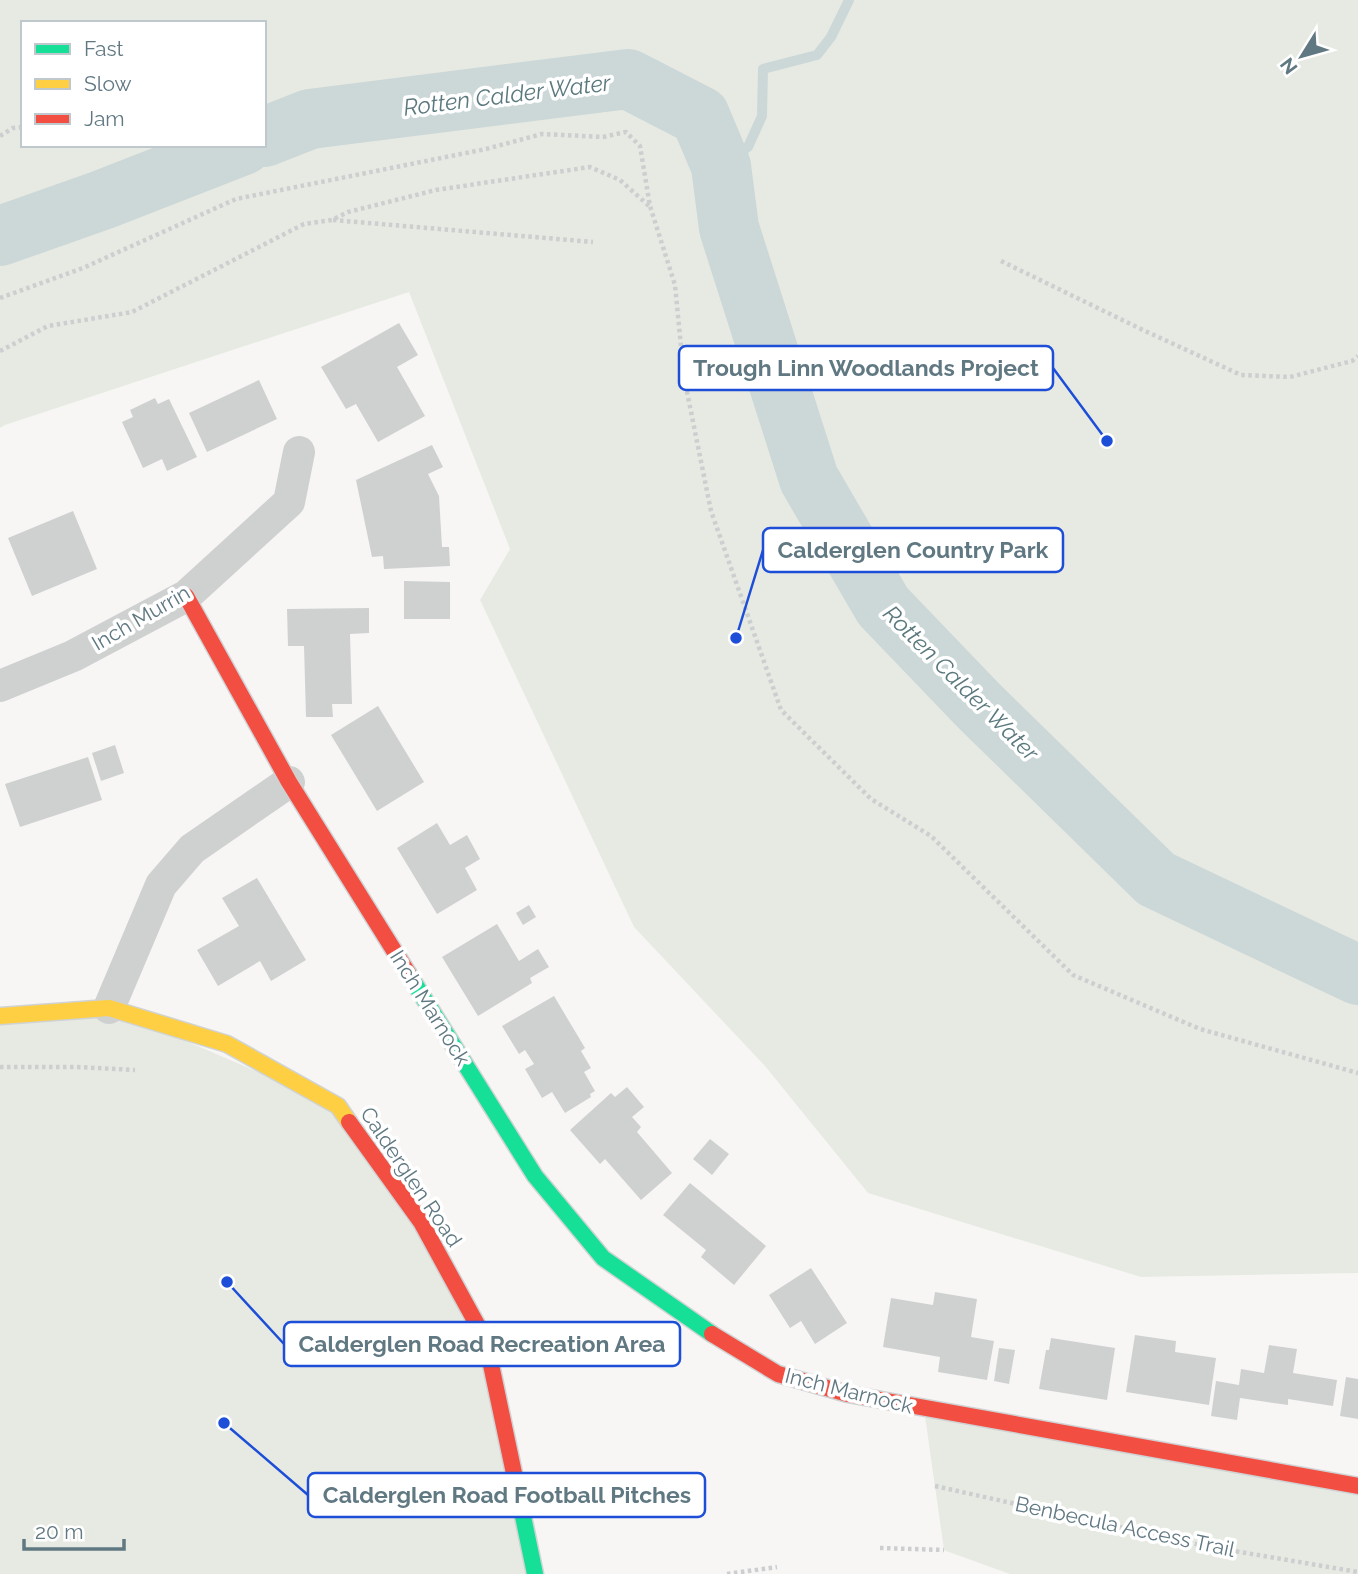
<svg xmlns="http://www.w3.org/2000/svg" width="1358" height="1574" viewBox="0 0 1358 1574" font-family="Raleway,sans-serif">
<rect width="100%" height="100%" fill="#f7f6f5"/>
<g fill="#e7eae3" fill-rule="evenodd">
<path d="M0,0H1358V1273L1141,1277L868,1193L765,1066L634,927L480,600L510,549L409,292L5,425L0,428ZM23,23H264V145H23Z"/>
<polygon points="109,1008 338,1106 486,1341 535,1574 0,1574 0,1016"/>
<polygon points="924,1409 1358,1486 1358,1574 1010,1574 946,1551 944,1550"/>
</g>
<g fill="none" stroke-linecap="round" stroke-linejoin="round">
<polyline stroke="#ccd7d8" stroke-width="10" points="721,166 748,147 762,116 763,69 817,55 831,37 849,0"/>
<g stroke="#ccd7d8" stroke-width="60">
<polyline points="264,137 310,119 628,79 700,116 721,166 729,228 809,479 883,606 979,706 1156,879 1358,975"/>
<polyline points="0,236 102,200 243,145"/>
</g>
</g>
<g fill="#cfd1d1">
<polygon points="399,323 418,355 397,367 425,416 378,442 356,404 346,409 321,367"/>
<polygon points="259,380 277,419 207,452 189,413"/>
<polygon points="155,398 158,404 169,399 197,457 167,471 162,459 143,468 122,422 133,417 130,410"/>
<polygon points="432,445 443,467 428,474 439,496 442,547 449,547 450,566 384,569 383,556 372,557 356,480"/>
<polygon points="73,511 97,569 32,596 8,538"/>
<polygon points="404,581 450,582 450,619 404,619"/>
<polygon points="369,608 369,633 350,634 352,704 332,704 333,717 306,717 304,646 288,646 287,609"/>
<polygon points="378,706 424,782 377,811 331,735"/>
<polygon points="115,745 124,773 101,781 92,753"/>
<polygon points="88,757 102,800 20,827 5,784"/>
<polygon points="437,823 450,845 467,835 480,859 465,868 477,890 437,914 397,848"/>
<polygon points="257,878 306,960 271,981 260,961 218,986 197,950 239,926 222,898"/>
<polygon points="529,905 536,917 523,925 516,913"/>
<polygon points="497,924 519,961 538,949 549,967 530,978 532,983 478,1016 442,957"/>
<polygon points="554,996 585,1048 581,1051 591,1068 584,1072 595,1091 590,1094 591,1097 565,1113 552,1092 542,1098 525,1069 534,1064 525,1050 519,1054 502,1026"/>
<polygon points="627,1087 644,1107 632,1117 641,1127 637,1132 672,1173 641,1200 605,1159 600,1164 570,1130 611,1093 615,1097"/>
<polygon points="710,1139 729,1154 712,1175 693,1159"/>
<polygon points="690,1183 766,1246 734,1285 701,1257 706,1250 663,1215"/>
<polygon points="811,1268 847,1323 815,1344 801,1321 790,1328 769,1295"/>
<polygon points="935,1292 977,1299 971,1337 994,1341 987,1380 938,1372 940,1357 883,1347 891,1298 933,1305"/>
<polygon points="1135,1335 1176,1341 1175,1352 1216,1358 1209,1405 1126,1392"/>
<polygon points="1051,1338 1115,1348 1107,1400 1039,1389 1046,1350 1049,1350"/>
<polygon points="1269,1345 1297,1349 1293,1373 1337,1380 1333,1406 1288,1399 1288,1405 1240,1398 1237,1420 1211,1416 1216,1381 1239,1385 1241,1369 1264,1373"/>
<polygon points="999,1348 1015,1350 1009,1384 994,1381"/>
<polygon points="1346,1377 1358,1379 1358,1419 1340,1416"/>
</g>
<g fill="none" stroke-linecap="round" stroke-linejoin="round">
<defs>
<g id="fast">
<polyline points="408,973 535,1176 603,1258 712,1334"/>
<polyline points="515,1478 535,1574"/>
</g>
<polyline id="slow" points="0,1016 109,1008 227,1044 338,1106 349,1122"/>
<g id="jam">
<polyline points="186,596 289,782 408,973"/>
<polyline points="349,1122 421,1222 486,1341 515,1478"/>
<polyline points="712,1334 778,1374 848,1394 1358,1486"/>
</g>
</defs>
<use href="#fast" stroke="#d0d3d4" stroke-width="19"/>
<use href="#slow" stroke="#d0d3d4" stroke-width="19"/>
<use href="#jam" stroke="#d0d3d4" stroke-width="19"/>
<g stroke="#cccecf" stroke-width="4.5" stroke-dasharray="3.5 3.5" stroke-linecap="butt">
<polyline points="0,136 13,128 23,127"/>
<polyline points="333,220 593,242"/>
<polyline points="1001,261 1145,331 1241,375 1290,377 1352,361 1358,356"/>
<polyline points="0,298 83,268 236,199 486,149 542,134 603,137 626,132 640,146 650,206 675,285 684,377 711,511 781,710 871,799 931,836 1073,975 1200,1029 1358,1073"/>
<polyline points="0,351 48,326 132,312 304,224 332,220 348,212 436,190 590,167 620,180 649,206"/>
<polyline points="0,1067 77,1067 135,1070"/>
<polyline points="935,1486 1205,1546 1358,1572"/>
<polyline points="880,1548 944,1550"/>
<polyline points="727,1574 777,1567"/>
</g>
<g stroke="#cfd0d0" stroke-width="32">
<polyline points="0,686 73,656 186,596 289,502 299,452"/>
<polyline points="109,1008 161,885 192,849 289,782"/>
</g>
<use href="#fast" stroke="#16e098" stroke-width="16"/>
<use href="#slow" stroke="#ffcf43" stroke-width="16"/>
<use href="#jam" stroke="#f24e42" stroke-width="16"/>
</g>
<g text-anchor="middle" stroke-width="7" stroke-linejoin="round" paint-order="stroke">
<g font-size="21" fill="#607882" stroke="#fff">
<text transform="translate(141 618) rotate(-30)" y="7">Inch Murrin</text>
<text transform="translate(430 1008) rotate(58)" y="7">Inch Marnock</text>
<text transform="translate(411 1177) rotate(56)" y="7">Calderglen Road</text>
<text transform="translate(849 1391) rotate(14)" y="7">Inch Marnock</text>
<text transform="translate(1125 1527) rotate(12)" y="7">Benbecula Access Trail</text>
</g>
<g font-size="23" font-style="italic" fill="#5a787d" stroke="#fff">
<text transform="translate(507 95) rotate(-7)" y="8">Rotten Calder Water</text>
<text transform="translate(961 683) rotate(45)" y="8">Rotten Calder Water</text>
</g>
</g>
<path fill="none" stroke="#1d4ed8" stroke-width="2.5" d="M1107 441L1053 368M736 638L763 550M227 1282L284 1344M224 1423L308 1495"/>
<g fill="#1d4ed8" stroke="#fff" stroke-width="2.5">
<circle cx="1107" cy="441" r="7"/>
<circle cx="736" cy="638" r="7"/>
<circle cx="227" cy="1282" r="7"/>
<circle cx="224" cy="1423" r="7"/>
</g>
<g fill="#fff" stroke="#1d4ed8" stroke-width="2.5">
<rect x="679" y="346" width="374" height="44" rx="7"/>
<rect x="763" y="528" width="300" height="44" rx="7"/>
<rect x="284" y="1322" width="396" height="44" rx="7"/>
<rect x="308" y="1473" width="397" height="44" rx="7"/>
</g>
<g font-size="23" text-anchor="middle" font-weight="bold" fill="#607882">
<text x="866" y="376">Trough Linn Woodlands Project</text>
<text x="913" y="558">Calderglen Country Park</text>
<text x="482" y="1352">Calderglen Road Recreation Area</text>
<text x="507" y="1503">Calderglen Road Football Pitches</text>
</g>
<rect x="21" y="21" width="245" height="126" fill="#ffffff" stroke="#bfc9cd" stroke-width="2"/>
<rect x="35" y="44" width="35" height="10" fill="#16e098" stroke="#bfc9cd" stroke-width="2"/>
<text x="84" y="56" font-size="21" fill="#607882">Fast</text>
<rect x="35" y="79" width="35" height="10" fill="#ffcf43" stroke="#bfc9cd" stroke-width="2"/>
<text x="84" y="91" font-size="21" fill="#607882">Slow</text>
<rect x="35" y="114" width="35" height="10" fill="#f24e42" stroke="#bfc9cd" stroke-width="2"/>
<text x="84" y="126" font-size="21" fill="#607882">Jam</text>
<g transform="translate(1302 56) rotate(233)" stroke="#ffffff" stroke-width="5" paint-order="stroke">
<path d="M0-5L12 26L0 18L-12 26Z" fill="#607882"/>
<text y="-10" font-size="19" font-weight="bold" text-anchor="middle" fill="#607882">N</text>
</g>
<path d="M24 1539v10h100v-10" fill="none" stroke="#607882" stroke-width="3.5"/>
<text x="35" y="1539" font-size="21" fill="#607882" stroke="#ffffff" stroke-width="5" paint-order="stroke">20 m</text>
</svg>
